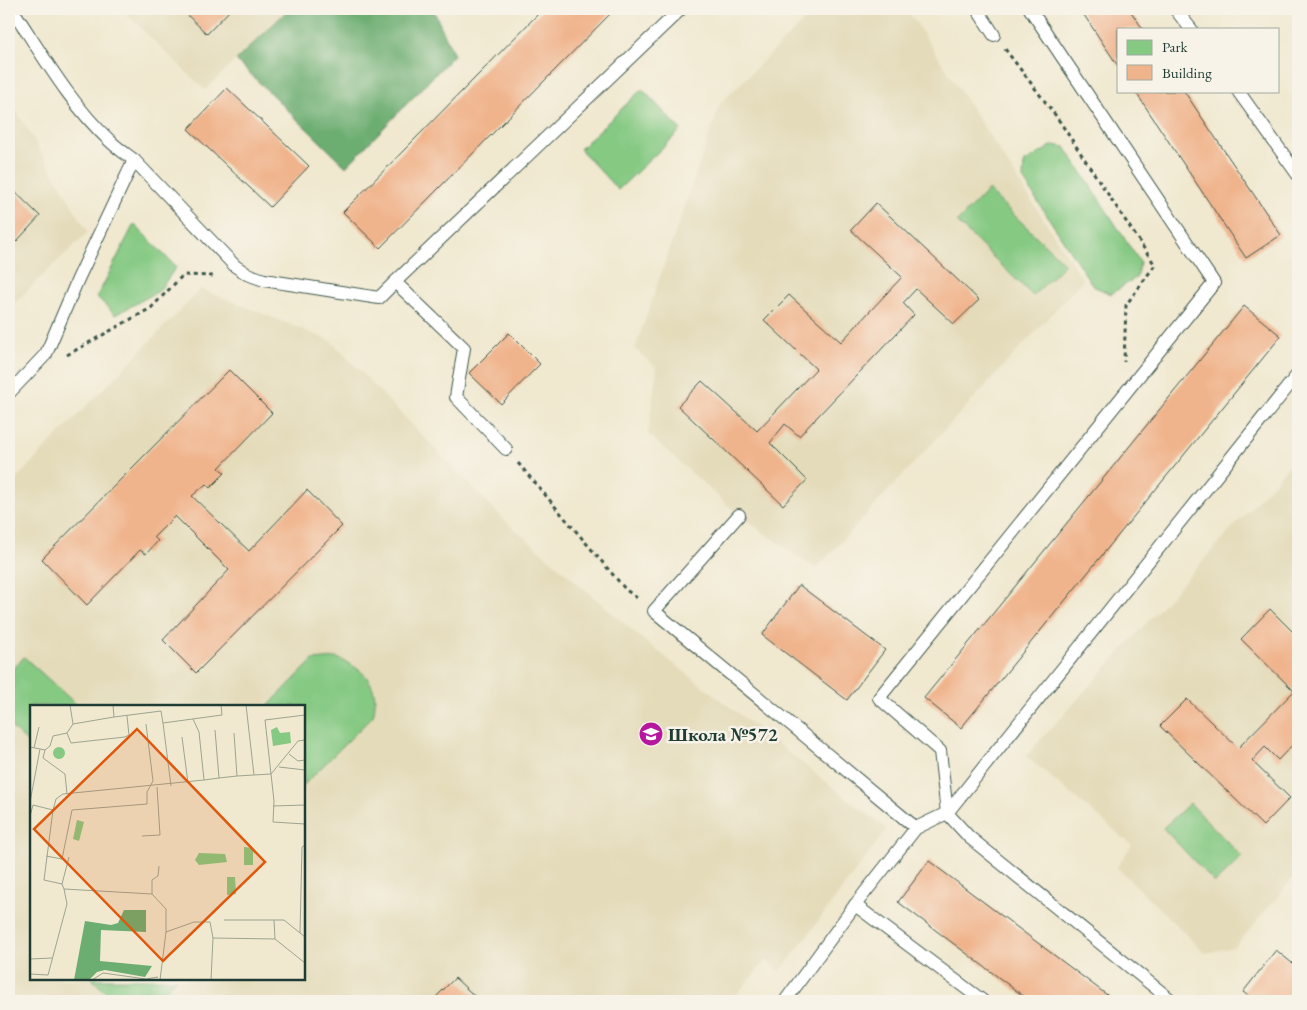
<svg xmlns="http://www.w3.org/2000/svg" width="1307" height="1010" viewBox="0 0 1307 1010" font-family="'EB Garamond',serif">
<rect width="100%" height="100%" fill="#f7f3e8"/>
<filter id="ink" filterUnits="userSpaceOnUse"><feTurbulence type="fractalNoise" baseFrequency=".02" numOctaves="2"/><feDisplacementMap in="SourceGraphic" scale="10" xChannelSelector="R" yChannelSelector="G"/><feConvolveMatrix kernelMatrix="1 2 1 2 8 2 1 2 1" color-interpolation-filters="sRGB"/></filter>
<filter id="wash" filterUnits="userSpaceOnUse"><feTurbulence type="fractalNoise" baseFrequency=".0096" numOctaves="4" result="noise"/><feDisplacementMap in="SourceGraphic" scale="20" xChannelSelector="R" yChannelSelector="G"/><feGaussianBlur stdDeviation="1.12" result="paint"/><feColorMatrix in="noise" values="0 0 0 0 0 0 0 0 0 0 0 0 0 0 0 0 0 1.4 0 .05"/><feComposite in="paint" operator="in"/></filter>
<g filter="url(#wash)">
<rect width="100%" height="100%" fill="#f0e8cf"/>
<g fill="#e4dbba" fill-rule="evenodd">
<polygon points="121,9 288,9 205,90"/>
<polygon points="816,9 907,9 1083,280 816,569 739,515 648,434 657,368 635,349 720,104"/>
<polygon points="9,98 88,232 9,308"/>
<path d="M201,289L331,341L502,518L642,639L887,829L780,972L766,960L731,1001H9V486ZM31,706H304V979H31Z"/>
<polygon points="1298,456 1298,872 1235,947 1205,953 1117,867 1132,845 1026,756"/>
</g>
<g fill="#85c983" stroke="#52835c">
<polygon points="642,89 681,130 618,190 580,149"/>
<polygon points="1053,145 1065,147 1140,262 1137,277 1111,294 1093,286 1023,179 1024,163"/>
<polygon points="988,190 1065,264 1033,296 957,222"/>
<polygon points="134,224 176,267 159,291 115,315 97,297"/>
<polygon points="24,657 78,706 31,706 31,746 9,725 9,674"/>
<path d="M337,658C365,669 381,686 373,716L304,785V706H268L313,660Z"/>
<polygon points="1190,803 1242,857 1215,883 1163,828"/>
<polygon points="92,979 177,979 154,1001 115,1001"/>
</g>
<polygon fill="#6cad71" stroke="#467552" points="289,9 433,9 454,55 346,167 236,60"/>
<g id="blocks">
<g fill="#f0b48c">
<polygon points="181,9 231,9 207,34"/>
<polygon points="543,9 615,9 380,248 343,212"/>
<polygon points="1080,9 1129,9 1143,29 1118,29 1118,66"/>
<polygon points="227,88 309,166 270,207 188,129"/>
<polygon points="1135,91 1184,91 1281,235 1246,258"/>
<polygon points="9,186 40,216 16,242 9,236"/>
<polygon points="876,203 979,300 954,324 916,289 903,303 914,315 799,436 785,424 770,443 807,480 783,505 678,406 702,381 757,431 816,369 764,320 789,295 841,342 902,277 851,230"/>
<polygon points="1244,306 1281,336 961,728 924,698"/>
<polygon points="509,333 540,364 501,404 469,373"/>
<polygon points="229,370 272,413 219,468 225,473 210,488 206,484 192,496 249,551 307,490 342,526 196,673 163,640 229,570 175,516 154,537 158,541 146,554 140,550 87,605 42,559"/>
<polygon points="799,585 885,650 847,700 762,635"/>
<polygon points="1270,609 1298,637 1298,739 1278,760 1265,747 1252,761 1290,798 1263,826 1160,726 1187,699 1238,748 1294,691 1241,639"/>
<polygon points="929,861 1115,1001 1030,1001 898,902"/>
<polygon points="1276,950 1298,968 1298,1001 1255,1001 1243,992"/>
<polygon points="455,978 480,1001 432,1001"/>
</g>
</g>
</g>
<g filter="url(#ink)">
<use href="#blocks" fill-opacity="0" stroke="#3e574b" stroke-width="1"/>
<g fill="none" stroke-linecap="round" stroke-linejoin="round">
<defs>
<g id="lane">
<polyline points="977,9 994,35"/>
<polyline points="1030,9 1214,283 879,698 940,751 947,813 969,837 1172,1001"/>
<polyline points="1175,9 1191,29"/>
<polyline points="1238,91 1298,175"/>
<polyline points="134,160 235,266 247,274 264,280 379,298 395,282"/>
<path d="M9,393L46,354L78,279L134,160C126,154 117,148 110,141C70,104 42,54 12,9"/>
<polyline points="506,449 456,397 464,348 395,282 681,9"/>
<polyline points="739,515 654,611 916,828"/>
<polyline points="855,905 983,1001"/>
<polyline points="785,1001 855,905 916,828 947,813 1298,374"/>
</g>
</defs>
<use href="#lane" stroke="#3e574b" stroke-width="14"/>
<g stroke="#3e574b" stroke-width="3" stroke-dasharray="4 4" stroke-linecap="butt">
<polyline points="1005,49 1056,116 1155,265 1126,305 1124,362"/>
<polyline points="67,355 151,308 183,275 216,276"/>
<polyline points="518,463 626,590 640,600"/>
</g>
<use href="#lane" stroke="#fff" stroke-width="12"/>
</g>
</g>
<defs>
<symbol id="school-disc" viewBox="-11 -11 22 22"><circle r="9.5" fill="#b5179e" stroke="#f7f3e8"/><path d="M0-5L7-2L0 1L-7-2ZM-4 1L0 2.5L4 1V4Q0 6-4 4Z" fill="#fff"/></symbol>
</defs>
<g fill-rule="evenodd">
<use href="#school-disc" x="637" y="720" width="28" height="28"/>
</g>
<g text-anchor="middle" stroke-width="5" stroke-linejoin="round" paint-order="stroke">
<g font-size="19" font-weight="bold" fill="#1f3d34" stroke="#f7f3e8" text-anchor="start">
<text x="668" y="741">Школа №572</text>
</g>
</g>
<g transform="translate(30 705)">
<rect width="275" height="275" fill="#f0e8cf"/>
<path d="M247,22L250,28L260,27L261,38L243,41L241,25ZM23 48a6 6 0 1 1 12 0a6 6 0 1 1-12 0ZM47,115L54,117L49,136L43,134ZM214,142L223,143V160H214ZM169,148L195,149L197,157L169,160L165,155ZM197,172H205L206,189L197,190Z" fill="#85c983"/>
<path d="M94,205H116V227L71,225L70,256L122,261L115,272L75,265L67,267L59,275H44L55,216L81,220L88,218Z" fill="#6cad71"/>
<path fill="none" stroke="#9ca491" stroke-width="1" d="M83,0L84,12L131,6L133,18L192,10L191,0M216,0L224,70M275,10L235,15L244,96L243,117L275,119M163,14L169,27L174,75L189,73M133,18L141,81M43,19L84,12M185,25L189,73L207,71M37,28L41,38L95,32L99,30L97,11M204,28L207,71L241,69L268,36L275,35M152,32L158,78M0,42L15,45L13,53L35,69L37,89M4,43L9,22M15,45L20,41L23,31L37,28L43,19L40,0M259,49L268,56L275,55M249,62L275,65M0,97L10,44M243,101L275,100M23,105L26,94L33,89L174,75M0,111L3,100L23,105L14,175L32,179L39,152M112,131L130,130L127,82M16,151L32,154L42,105L117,99V87L123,76L116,19M32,179L34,184L122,189V175L128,171L129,161M122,189L136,204V227M194,215H254L275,232M244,215L245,234M270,228L272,142L275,140M0,254L22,253M0,269L18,270L37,199L34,184M62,275L73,268L116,274L128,272M130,275L136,227L164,217H180L183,233L245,234L275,258M181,275L183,233"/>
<path fill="#de580e" fill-opacity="0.15" stroke="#de580e" stroke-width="2.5" d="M107,24L235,157L133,256L4,124Z"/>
<rect width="275" height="275" fill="none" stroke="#1f3d34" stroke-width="2.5"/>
</g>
<rect width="1307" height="1010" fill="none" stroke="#f7f3e8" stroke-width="30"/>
<rect x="1117" y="28" width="162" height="65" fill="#f7f3e8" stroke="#a1aaa0"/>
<rect x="1127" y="40" width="25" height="15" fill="#85c983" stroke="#a1aaa0"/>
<text x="1162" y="52" font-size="15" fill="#1f3d34">Park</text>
<rect x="1127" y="65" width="25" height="15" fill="#f0b48c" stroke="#a1aaa0"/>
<text x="1162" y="78" font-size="15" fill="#1f3d34">Building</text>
</svg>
